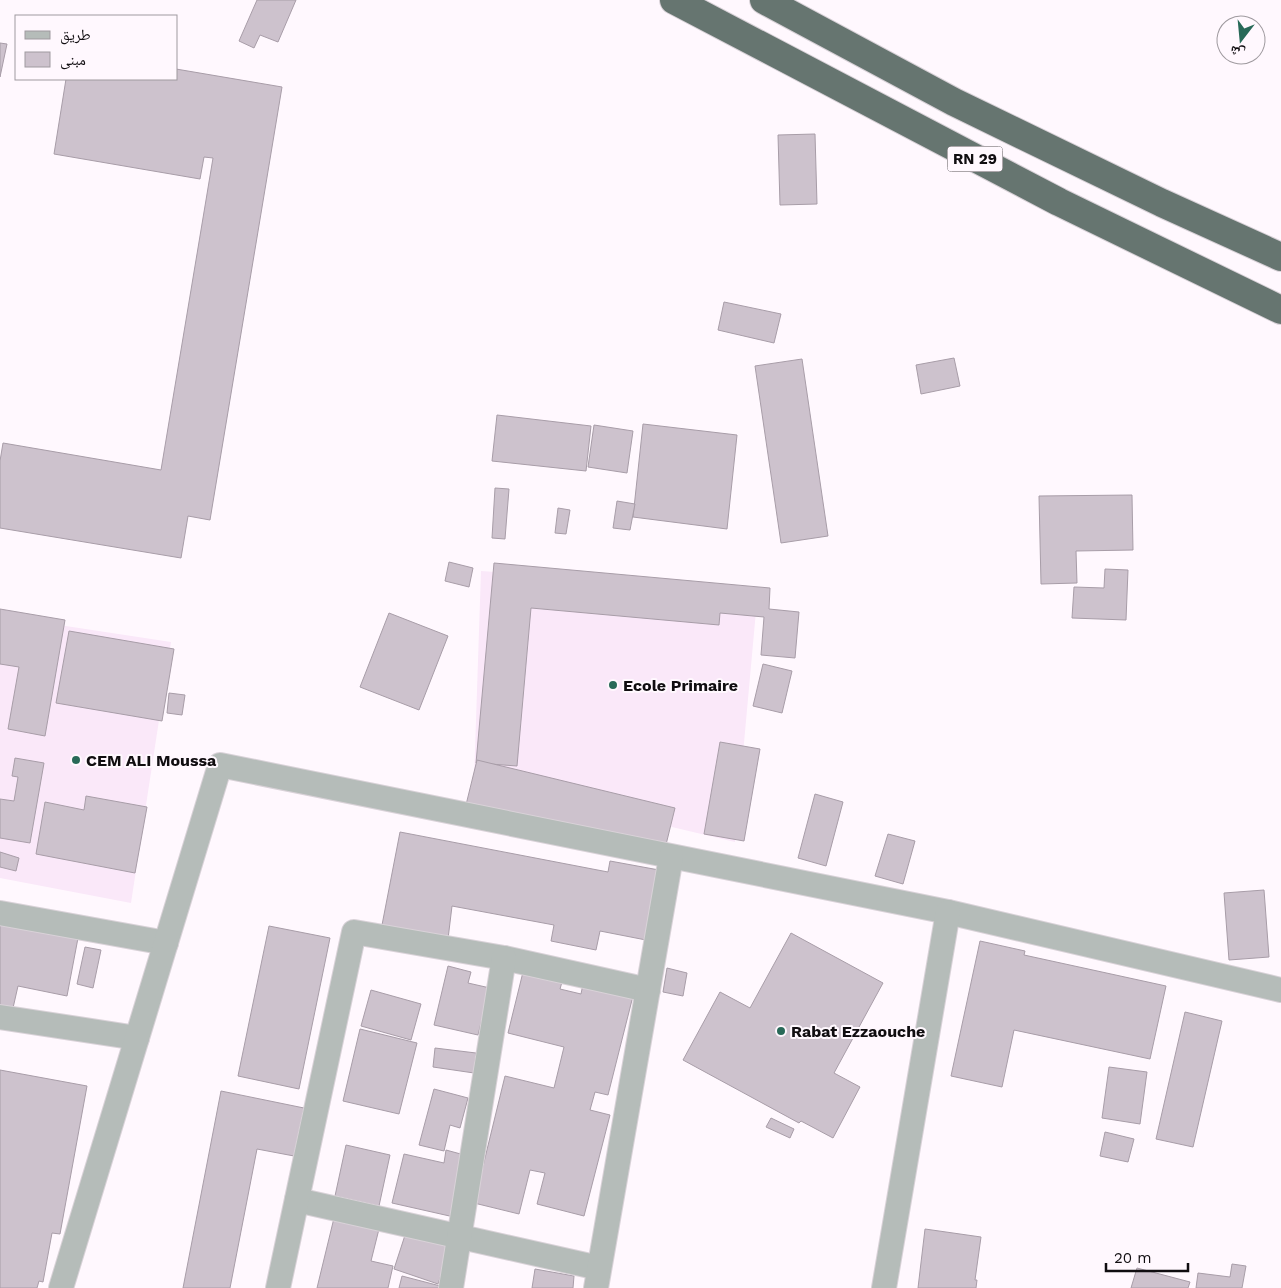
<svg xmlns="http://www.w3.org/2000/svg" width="1281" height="1288" viewBox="0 0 1281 1288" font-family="'Work Sans','Noto Naskh Arabic',sans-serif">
<rect width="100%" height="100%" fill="#fff8fe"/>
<g fill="#fae8f9">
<polygon points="481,571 758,589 735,842 474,780"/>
<polygon points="0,616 171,642 131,903 0,878"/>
</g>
<g fill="#cdc2cd" stroke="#a89da8">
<polygon points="257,0 296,0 278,42 260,35 254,48 239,41"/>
<polygon points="0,43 7,44 0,77"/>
<polygon points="176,69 282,87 210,520 188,516 181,558 0,528 0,461 3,443 161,470 213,158 204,157 200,179 54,154 66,79 176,79"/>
<polygon points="815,134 817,204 780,205 778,135"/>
<polygon points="724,302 781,314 774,343 718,330"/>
<polygon points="954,358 960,386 921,394 916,365"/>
<polygon points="802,359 828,536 781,543 755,366"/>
<polygon points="497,415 591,426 586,471 492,461"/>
<polygon points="643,424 737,435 727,529 633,517"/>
<polygon points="594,425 633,431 627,473 588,467"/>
<polygon points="495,488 509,489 505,539 492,538"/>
<polygon points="1132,495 1133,550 1076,551 1077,583 1041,584 1039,496"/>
<polygon points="617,501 635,504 630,530 613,528"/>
<polygon points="558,508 570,510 566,534 555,533"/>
<polygon points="449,562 473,568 469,587 445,581"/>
<polygon points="494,563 770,588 769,609 799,612 795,658 761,655 764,617 720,613 719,625 531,608 517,766 476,763"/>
<polygon points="1105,569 1128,570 1126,620 1072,618 1074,587 1104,588"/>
<polygon points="0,609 65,620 45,736 8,729 19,667 0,664"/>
<polygon points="389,613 448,636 419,710 360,687"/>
<polygon points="69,631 174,649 162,721 56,703"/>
<polygon points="763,664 792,671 782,713 753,706"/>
<polygon points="169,693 185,695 182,715 167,713"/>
<polygon points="720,742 760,749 744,841 704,834"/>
<polygon points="15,758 44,763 30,843 0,838 0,799 14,801 18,777 12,776"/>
<polygon points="477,760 675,808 662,861 464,813"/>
<polygon points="815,794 843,802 826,866 798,858"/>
<polygon points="86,796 147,807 135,873 36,854 45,802 84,810"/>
<polygon points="400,832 608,872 610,861 659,870 646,940 600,931 596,950 551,941 554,925 452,906 448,939 382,925"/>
<polygon points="888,834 915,841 903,884 875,876"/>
<polygon points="0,852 19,858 16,871 0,867"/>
<polygon points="1264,890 1269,957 1229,960 1224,893"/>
<polygon points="0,922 78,938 67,996 18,986 13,1008 0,1005"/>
<polygon points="269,926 330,938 299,1089 238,1076"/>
<polygon points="791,933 883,983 834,1073 860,1087 833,1138 801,1121 799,1123 683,1060 720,992 750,1008"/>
<polygon points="980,941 1025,951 1024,955 1166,986 1150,1059 1014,1030 1002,1087 951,1076"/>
<polygon points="85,947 101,950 93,988 77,984"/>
<polygon points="448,966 471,972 468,983 490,988 478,1035 434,1025"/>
<polygon points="667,968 687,973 683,996 663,992"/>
<polygon points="523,972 562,982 560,989 581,994 583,984 633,996 608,1095 595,1092 590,1110 610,1115 584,1216 537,1204 545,1173 530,1170 519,1214 474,1203 505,1076 554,1088 564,1047 508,1033"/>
<polygon points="371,990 421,1004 411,1040 361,1026"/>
<polygon points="1185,1012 1222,1021 1193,1147 1156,1139"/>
<polygon points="360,1029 417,1043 399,1114 343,1101"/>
<polygon points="435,1048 476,1053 474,1073 433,1067"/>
<polygon points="1109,1067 1147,1072 1140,1124 1102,1118"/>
<polygon points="0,1070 87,1086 60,1234 52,1233 43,1282 39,1281 37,1288 0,1288"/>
<polygon points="434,1089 468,1098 460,1128 450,1125 444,1151 419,1145"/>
<polygon points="221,1091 304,1108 294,1156 257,1149 230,1288 183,1288"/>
<polygon points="771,1118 794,1129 790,1138 766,1127"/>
<polygon points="1105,1132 1134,1139 1128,1162 1100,1156"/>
<polygon points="346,1145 390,1155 379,1206 335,1196"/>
<polygon points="446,1150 468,1156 454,1217 392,1203 404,1154 444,1163"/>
<polygon points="334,1218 379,1229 371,1261 393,1266 388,1288 317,1288"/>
<polygon points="408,1226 453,1240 438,1284 394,1269"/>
<polygon points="925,1229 981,1237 975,1280 977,1280 976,1288 918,1288"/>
<polygon points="1232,1264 1246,1266 1242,1288 1196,1288 1198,1273 1230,1277"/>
<polygon points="1137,1268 1190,1282 1188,1288 1131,1288"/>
<polygon points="535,1269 574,1276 573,1288 532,1288"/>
<polygon points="402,1276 448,1288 399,1288"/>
</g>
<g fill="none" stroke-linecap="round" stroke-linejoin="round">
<defs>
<g id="street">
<polyline points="0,913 166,943"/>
<polyline points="0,1017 137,1038"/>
<polyline points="297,1200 599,1268"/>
<polyline points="61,1288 220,765 948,912 1281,990"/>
<polyline points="278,1288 354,932 504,958 648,990"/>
<polyline points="451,1288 504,958"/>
<polyline points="596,1288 671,857"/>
<polyline points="884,1288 948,912"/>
</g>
<g id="highway">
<polyline points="674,0 1059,202 1281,310"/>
<polyline points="764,0 954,102 1162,203 1281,257"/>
</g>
</defs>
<use href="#street" stroke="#d9d2d8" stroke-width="26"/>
<use href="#highway" stroke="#d9d2d8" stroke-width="30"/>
<use href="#street" stroke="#b5bcb9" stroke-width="24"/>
<use href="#highway" stroke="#667570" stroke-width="28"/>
</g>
<g fill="#286958" stroke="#fff8fe" stroke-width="2">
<circle cx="613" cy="685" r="5"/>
<circle cx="76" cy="760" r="5"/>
<circle cx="781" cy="1031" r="5"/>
</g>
<g text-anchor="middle" stroke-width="4" stroke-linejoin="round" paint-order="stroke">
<rect fill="#fff8fe" stroke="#585457" stroke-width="1" x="947.5" y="146.5" width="55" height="25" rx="4"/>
<g font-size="15" font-weight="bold" fill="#100d10">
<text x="975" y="164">RN 29</text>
</g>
<g font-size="16" font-weight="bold" fill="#100d10" stroke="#fff8fe" text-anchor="start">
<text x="623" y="691">Ecole Primaire</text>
<text x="86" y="766">CEM ALI Moussa</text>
<text x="791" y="1037">Rabat Ezzaouche</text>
</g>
</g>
<rect x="15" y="15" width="162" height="65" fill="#fff8fe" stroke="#9f9a9f"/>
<rect x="25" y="31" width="25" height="8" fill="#b5bcb9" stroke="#9f9a9f"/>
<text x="60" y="40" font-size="15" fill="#100d10">طريق</text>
<rect x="25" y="52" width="25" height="15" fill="#cdc2cd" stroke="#9f9a9f"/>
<text x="60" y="65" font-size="15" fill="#100d10">مبنى</text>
<g transform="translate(1241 40) rotate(196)"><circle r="24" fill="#fff8fe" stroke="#9f9a9f"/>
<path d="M0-4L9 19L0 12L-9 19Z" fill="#286958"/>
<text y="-8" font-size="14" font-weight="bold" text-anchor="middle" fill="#100d10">ش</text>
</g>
<path d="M1106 1263v8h82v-8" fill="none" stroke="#100d10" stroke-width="2.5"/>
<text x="1114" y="1263" font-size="15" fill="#100d10" stroke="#fff8fe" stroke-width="4" paint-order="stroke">20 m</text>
</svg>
